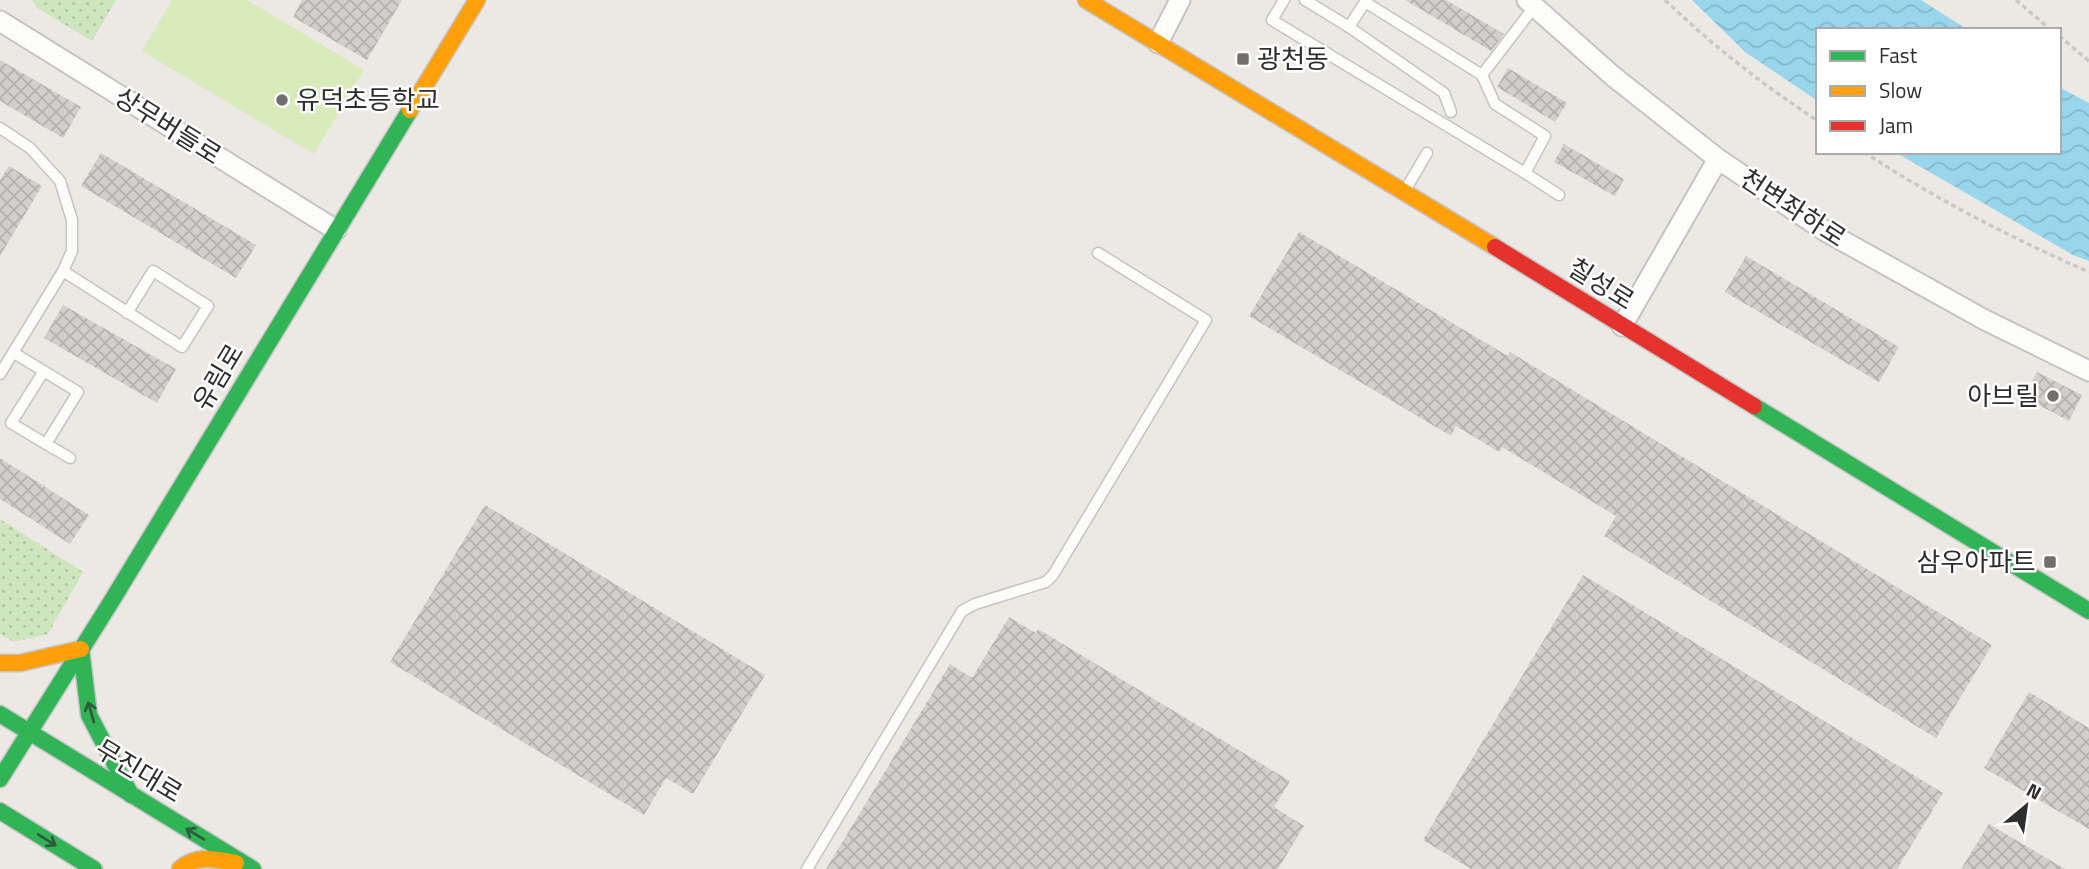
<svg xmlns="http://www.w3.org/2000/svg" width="2089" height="869" viewBox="0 0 2089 869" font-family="'Titillium Web','Noto Sans KR',sans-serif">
<defs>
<pattern id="park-dots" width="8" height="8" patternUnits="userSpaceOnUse" patternTransform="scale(1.75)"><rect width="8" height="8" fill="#cee6be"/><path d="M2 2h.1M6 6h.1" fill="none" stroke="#b1c6a4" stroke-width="1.8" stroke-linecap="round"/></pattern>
<pattern id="water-waves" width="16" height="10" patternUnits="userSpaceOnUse" patternTransform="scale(1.75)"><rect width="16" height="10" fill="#99d6ec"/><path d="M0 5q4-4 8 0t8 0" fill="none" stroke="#84b8cb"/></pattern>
<pattern id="building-cross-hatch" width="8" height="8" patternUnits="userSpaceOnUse" patternTransform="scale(1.75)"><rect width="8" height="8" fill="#d1cecb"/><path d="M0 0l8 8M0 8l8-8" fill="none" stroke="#b4b1af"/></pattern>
</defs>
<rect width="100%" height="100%" fill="#ece8e4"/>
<g fill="url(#park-dots)">
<polygon points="32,0 116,0 92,41 37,8"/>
<polygon points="0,519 83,572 48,634 14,642 0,634"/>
</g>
<polygon fill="#d9eabb" points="172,0 247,0 364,70 314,154 142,51"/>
<g fill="url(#water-waves)">
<polygon points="1692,0 1921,0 1968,30 1818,30 1818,101 1745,52"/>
<polygon points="2059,87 2089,103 2089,261 2073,255 1895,152 2059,152"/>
</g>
<g fill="url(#building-cross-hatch)">
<polygon points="302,0 402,0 367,60 293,17"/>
<polygon points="1405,0 1446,0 1504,34 1491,51"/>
<polygon points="0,60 81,107 63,138 0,101"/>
<polygon points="1508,68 1567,103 1555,122 1497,87"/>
<polygon points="1564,144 1624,179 1615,196 1554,162"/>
<polygon points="101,153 256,245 236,278 81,186"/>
<polygon points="9,166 42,186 0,256 0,180"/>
<polygon points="1299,232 1508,356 1510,352 1992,645 1936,738 1604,536 1616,516 1502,447 1499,452 1456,426 1451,436 1249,316"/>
<polygon points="1746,256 1899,347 1879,382 1725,292"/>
<polygon points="63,305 176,369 157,403 44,338"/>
<polygon points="2037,372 2082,395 2069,421 2024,397"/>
<polygon points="0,458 89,515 70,544 0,499"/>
<polygon points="485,505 765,675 693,794 666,778 644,815 390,662"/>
<polygon points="1583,575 1943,793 1897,869 1471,869 1423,840"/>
<polygon points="1009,617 1036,633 1038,629 1290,781 1274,807 1304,826 1278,869 826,869 950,664 972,678"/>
<polygon points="2029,692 2089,728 2089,829 1984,768"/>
<polygon points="1989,824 2065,869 1961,869"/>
</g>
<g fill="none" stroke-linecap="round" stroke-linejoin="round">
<defs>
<g id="lane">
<polyline points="1284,0 1272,20 1525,173 1545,136 1495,104 1482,75 1365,2 1349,27 1305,0"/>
<polyline points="1349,27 1444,93 1451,112"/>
<polyline points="1482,75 1534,7"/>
<polyline points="0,128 30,148 60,181 72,220 72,251 63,271 0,374"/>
<polyline points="1525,173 1559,195"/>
<polyline points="1406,189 1427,153"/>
<polyline points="63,271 182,347 208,306 153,271 127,313"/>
<polyline points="14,353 78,392 46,444 11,423 44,371"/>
<polyline points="46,444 70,458"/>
<polyline points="807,869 962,611 975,604 1046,582 1053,575 1206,320 1098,253"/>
</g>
<g id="street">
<polyline points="1527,0 1614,77 1718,159 1825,231 1985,320 2089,371"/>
<polyline points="0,21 336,230"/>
<polyline points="1158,43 1180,0"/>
<polyline points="1622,326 1718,159"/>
</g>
<g id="fast">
<polyline points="1754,406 2089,611"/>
<polyline points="81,649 89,715 131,795"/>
<polyline points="0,714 253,869"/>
<polyline points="0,779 111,602 410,110"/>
<polyline points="0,811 94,869"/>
</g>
<g id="slow">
<polyline points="1086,0 1495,247"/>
<polyline points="410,110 477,0"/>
<polyline points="0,663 20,663 81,649"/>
<path d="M180,869C196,854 216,859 236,863"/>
</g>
<polyline id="jam" points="1495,247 1754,406"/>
</defs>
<use href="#lane" stroke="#c5c4c5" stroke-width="13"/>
<use href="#street" stroke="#c5c4c5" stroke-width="23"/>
<use href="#fast" stroke="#c5c4c5" stroke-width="19"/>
<use href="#slow" stroke="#c5c4c5" stroke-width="19"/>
<use href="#jam" stroke="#c5c4c5" stroke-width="19"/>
<g stroke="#c9c9c8" stroke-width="3.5" stroke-dasharray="5 3.5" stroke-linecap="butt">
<path d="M1665,0C1712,45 1763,85 1818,121"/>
<polyline points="2016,0 2051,30"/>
<polyline points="2059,36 2089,61"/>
<path d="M1864,152C1935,199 2012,238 2089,272"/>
</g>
<use href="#lane" stroke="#fcfcfb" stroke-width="10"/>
<use href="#street" stroke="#fcfcfb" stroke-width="19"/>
<use href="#fast" stroke="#30b455" stroke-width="16"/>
<use href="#slow" stroke="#ff9f0a" stroke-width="16"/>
<use href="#jam" stroke="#e5322d" stroke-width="16"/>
</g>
<defs><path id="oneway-shaft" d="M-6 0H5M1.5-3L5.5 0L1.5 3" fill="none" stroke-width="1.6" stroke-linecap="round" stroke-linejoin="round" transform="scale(1.75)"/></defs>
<g stroke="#2f5d3c">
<use href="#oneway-shaft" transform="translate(91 712) rotate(-106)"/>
<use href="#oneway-shaft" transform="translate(195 834) rotate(-149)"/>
<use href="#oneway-shaft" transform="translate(47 840) rotate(32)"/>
</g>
<g fill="#706f6e" stroke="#fff" stroke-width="2.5">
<rect x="1236" y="52" width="14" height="14" rx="3.5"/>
<circle cx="282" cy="100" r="7"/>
<circle cx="2053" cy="396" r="7"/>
<rect x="2043" y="555" width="14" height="14" rx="3.5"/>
</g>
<g text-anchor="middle" stroke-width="5" stroke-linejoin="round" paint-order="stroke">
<g font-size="26" fill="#2e2e2e" stroke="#fff" text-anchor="start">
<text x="1257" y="68">광천동</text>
<text x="296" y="109">유덕초등학교</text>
<text x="2039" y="405" text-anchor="end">아브릴</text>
<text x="2036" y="571" text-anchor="end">삼우아파트</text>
</g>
<g font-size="26" fill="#2e2e2e" stroke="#fff">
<text transform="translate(168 126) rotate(32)" y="9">상무버들로</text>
<text transform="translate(1793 208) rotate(33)" y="9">천변좌하로</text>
<text transform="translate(1601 284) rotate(32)" y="9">칠성로</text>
<text transform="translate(218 377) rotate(-59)" y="9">유림로</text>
<text transform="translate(139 771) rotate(31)" y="9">무진대로</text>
</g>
</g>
<rect x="1816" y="28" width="245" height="126" fill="#ffffff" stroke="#ababab" stroke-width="2"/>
<rect x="1830" y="51" width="35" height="10" fill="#30b455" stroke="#ababab" stroke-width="2"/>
<text x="1879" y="63" font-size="21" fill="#2e2e2e">Fast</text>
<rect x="1830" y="86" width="35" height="10" fill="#ff9f0a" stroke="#ababab" stroke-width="2"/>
<text x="1879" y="98" font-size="21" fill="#2e2e2e">Slow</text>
<rect x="1830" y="121" width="35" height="10" fill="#e5322d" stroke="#ababab" stroke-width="2"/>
<text x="1879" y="133" font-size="21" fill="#2e2e2e">Jam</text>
<g transform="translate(2026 806) rotate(29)" stroke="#ffffff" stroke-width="5" paint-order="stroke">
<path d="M0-5L12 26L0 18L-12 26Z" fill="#2e2e2e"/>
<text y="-10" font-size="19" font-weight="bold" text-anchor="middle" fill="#2e2e2e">N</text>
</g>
</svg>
